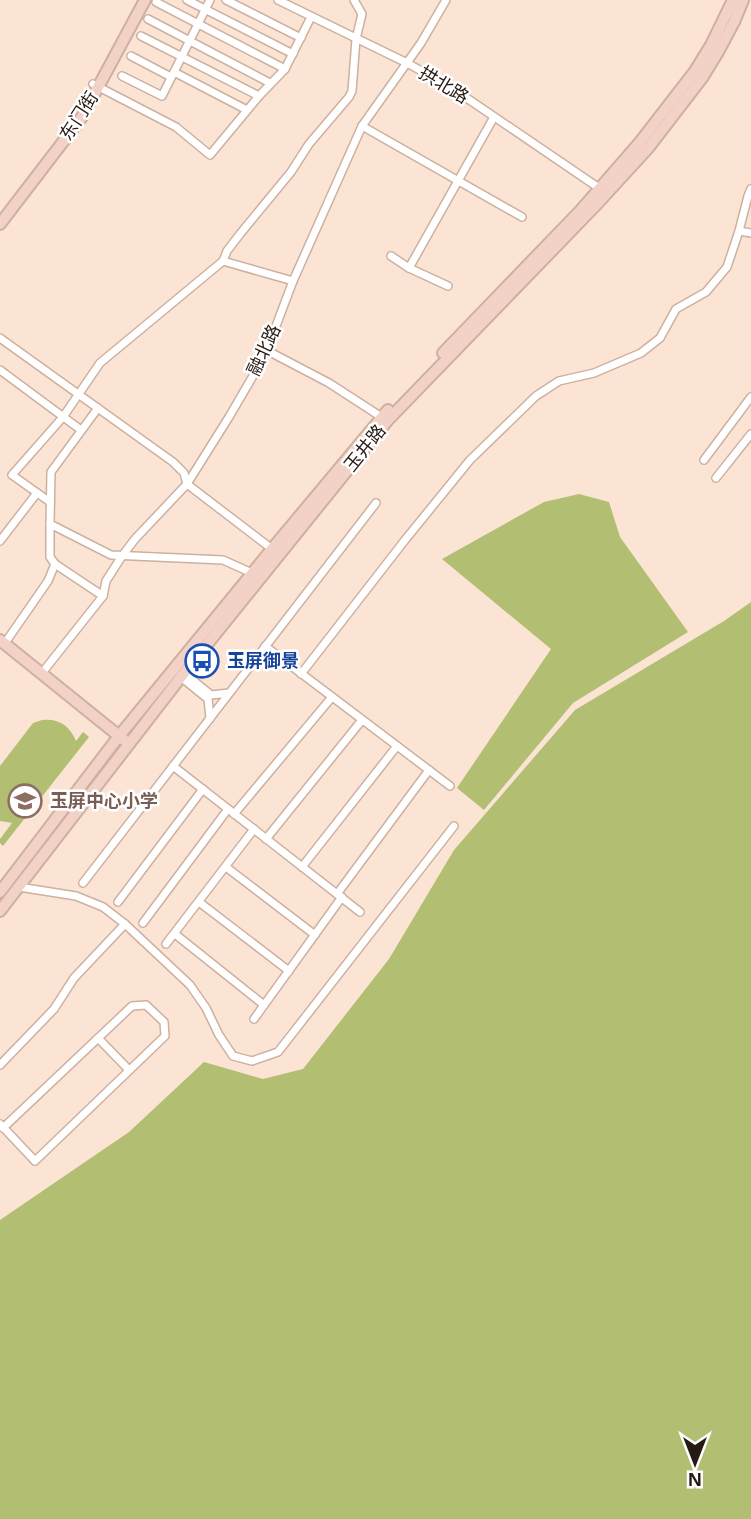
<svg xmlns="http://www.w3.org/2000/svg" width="751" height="1519" viewBox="0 0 751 1519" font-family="Arial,'Noto Sans SC',sans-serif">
<rect width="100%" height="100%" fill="#fce4d5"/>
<g fill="#b2bf72">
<polygon points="579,494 609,502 620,537 688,632 573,703 484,810 457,788 551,649 442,559 544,502"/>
<polygon points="751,602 751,1519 0,1519 0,1220 129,1132 204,1062 263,1079 303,1069 389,959 454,850 575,710 724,621"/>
<path d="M42,720C59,718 70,726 76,741L83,732L89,737L3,846L0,843V839L12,823L0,821V766L33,723Z"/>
</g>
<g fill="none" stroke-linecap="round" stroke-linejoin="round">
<defs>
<g id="street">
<polyline points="187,0 293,54"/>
<polyline points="226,0 301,38"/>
<polyline points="278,0 407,63 452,88 599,188"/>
<polyline points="156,2 285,69"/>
<polyline points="148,19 270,83"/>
<polyline points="141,36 259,96"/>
<polyline points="131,56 171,77"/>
<polyline points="174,72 247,110"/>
<polyline points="122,76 162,96 210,0"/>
<polyline points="93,84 176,127 210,155 259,96 285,69 311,17"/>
<polyline points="362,126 522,217"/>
<polyline points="751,189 748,196 739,231 751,233"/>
<polyline points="391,256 409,268 448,286"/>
<polyline points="223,261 227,251 240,234 291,172 309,144 349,97 352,91 356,39 362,14 354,0"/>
<polyline points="409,268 494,117"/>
<polyline points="0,338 173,462 184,473 187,484 272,549"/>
<polyline points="266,350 329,383 383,418"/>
<polyline points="0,370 81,430"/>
<polyline points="98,408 51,472 50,524 111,555 223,560 252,573"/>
<polyline points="704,460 751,397"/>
<polyline points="716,478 751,434"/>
<polyline points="50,502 12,475 63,417 100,363 223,261 293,281"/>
<polyline points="0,541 37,493"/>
<polyline points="55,564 103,596"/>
<polyline points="5,643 48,581 55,564 50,557 50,524"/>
<polyline points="265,646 450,786"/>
<polyline points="42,673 103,596 106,581 122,556 135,539 187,484 229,417 257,369 270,342 293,281 362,126 421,43 446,0"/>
<polyline points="184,673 211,695 229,693"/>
<polyline points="301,674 405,540 470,460 536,396 559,381 594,373 641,353 660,338 676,309 706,292 727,267 739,231"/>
<polyline points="181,677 208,699 210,718"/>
<polyline points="173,766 360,912"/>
<polyline points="234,814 332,697"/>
<polyline points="266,839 362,720"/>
<polyline points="226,867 315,935"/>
<polyline points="302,867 397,746"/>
<polyline points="83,883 376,503"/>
<polyline points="19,887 76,896 103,907 125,924 190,985 206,1008 219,1035 233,1056 252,1061 278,1052 454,826"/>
<polyline points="337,894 429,770"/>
<polyline points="118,902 203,789"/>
<polyline points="199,902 289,971"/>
<polyline points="143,923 228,809"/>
<polyline points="175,934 264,1005"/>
<polyline points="166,944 254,829"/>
<polyline points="254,1019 342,897"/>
<polyline points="98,1038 129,1070"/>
<polyline points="0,1065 54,1009 74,978 125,924"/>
<polyline points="0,1124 35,1161 165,1036 164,1022 146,1005 132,1006 3,1128"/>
</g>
<g id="secondary">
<polyline points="0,224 82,117 145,0"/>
<polyline points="443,353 580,211 640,142 695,71 711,45 733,0"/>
<polyline points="0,640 124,740"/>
<polyline points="0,892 119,736 272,549 388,410"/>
<polyline points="0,911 184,673 387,421 595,206 649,147 702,78 718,52 734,22 743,0"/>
</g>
</defs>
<use href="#street" stroke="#ceb09f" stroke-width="10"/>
<use href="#secondary" stroke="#ceb09f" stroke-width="14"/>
<use href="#street" stroke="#fff" stroke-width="7"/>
<use href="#secondary" stroke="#f2d2c6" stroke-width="10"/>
</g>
<defs>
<symbol id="bus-ring" viewBox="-11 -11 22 22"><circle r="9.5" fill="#fff" stroke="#1a4fb4" stroke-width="1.5"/><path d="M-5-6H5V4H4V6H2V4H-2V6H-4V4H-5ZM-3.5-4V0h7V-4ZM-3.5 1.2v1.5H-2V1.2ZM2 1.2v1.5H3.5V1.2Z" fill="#1a4fb4"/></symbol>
<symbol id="school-ring" viewBox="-11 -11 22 22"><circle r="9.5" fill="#fff" stroke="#8d6e63" stroke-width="1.5"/><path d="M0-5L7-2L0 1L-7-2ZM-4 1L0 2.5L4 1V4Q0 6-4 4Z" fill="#8d6e63"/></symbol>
</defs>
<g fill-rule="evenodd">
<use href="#bus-ring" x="183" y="642" width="38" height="38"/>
<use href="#school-ring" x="6" y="782" width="38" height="38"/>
</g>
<g text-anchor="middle" stroke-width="5" stroke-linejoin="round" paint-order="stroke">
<g font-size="18" fill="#261b14" stroke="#fff">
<text transform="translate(444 85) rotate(31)" y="6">拱北路</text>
<text transform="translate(79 116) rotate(-57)" y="6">东门街</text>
<text transform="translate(264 350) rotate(-65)" y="6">融北路</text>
<text transform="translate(365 448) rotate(-51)" y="6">玉井路</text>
</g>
<g font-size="18" font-weight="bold" fill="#164399" stroke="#fff" text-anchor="start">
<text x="227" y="667">玉屏御景</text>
</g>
<g font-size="18" font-weight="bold" fill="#785e54" stroke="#fff" text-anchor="start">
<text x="50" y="807">玉屏中心小学</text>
</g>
</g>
<g transform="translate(695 1463) rotate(180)" stroke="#ffffff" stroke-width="5" paint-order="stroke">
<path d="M0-5L12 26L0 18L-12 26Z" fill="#261b14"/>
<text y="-10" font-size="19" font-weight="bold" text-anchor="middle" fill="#261b14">N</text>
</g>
</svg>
